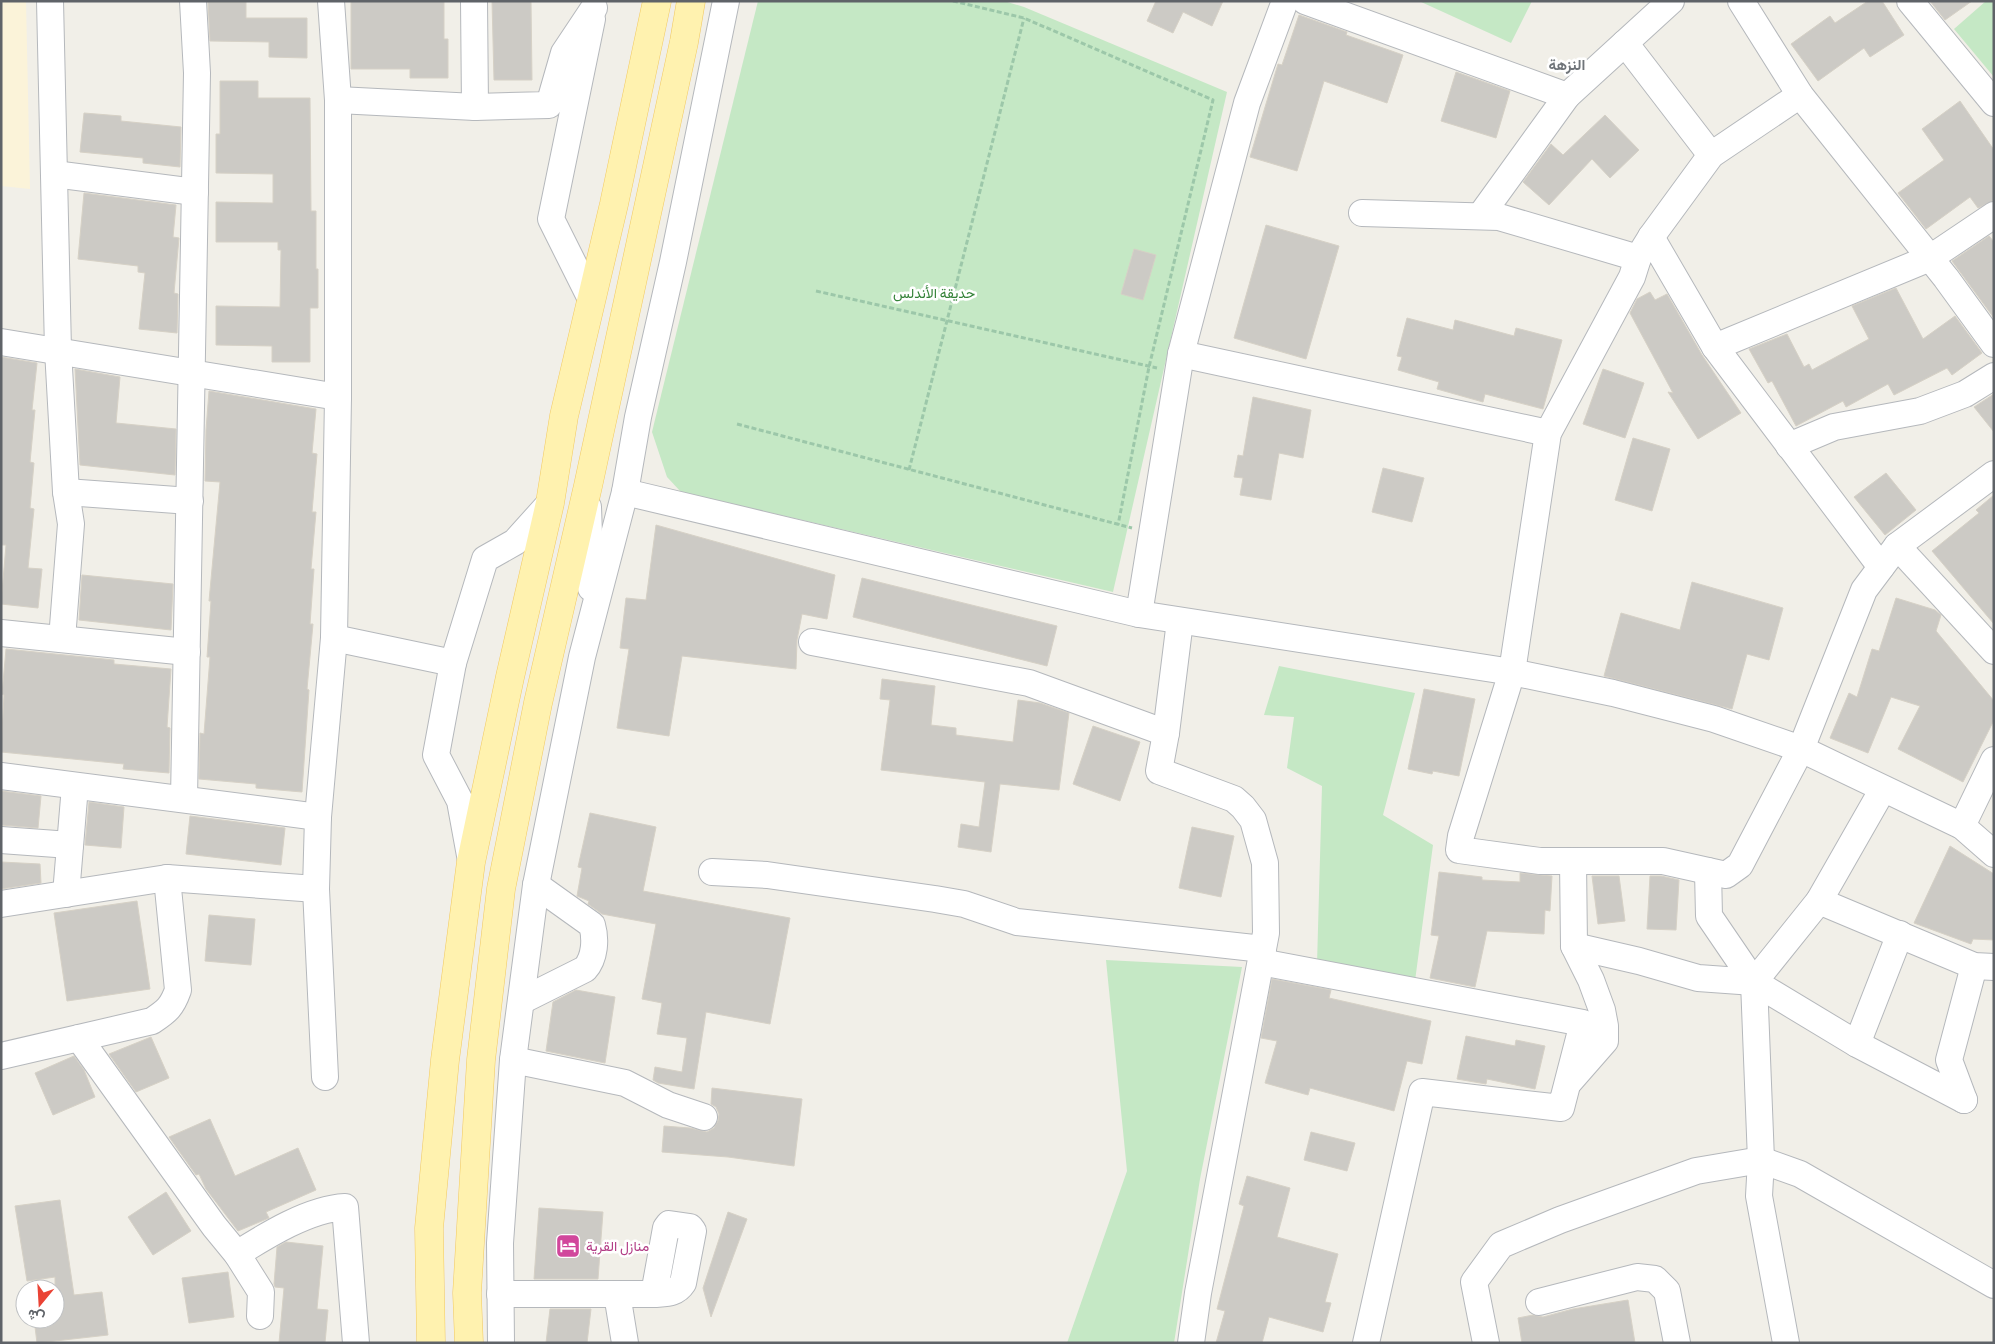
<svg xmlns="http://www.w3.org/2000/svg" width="1995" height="1344" viewBox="0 0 1995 1344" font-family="'Source Sans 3',Vazirmatn,sans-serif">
<rect width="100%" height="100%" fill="#f1efe8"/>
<g fill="#c5e8c5">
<polygon points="758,1 1004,1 1024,7 1227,92 1113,592 681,492 667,477 652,432"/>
<polygon points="1419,1 1532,1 1511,43"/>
<polygon points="1986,1 1994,1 1994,77 1954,29"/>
<polygon points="1279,666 1415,693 1383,815 1433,845 1415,981 1317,964 1322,786 1287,768 1294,717 1264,715"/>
<polygon points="1106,960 1242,967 1200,1179 1174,1343 1067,1343 1127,1171"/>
</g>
<polygon fill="#fbf3d9" points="1,1 26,1 30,189 1,186"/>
<g fill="#cccac5" stroke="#d6d1c6">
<polygon points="351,1 444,1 444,39 448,39 448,78 410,78 410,69 351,69"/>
<polygon points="492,1 531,1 532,80 494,80"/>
<polygon points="1156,1 1223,1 1212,26 1183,12 1173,33 1147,21"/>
<polygon points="1868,1 1882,1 1904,35 1870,57 1864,48 1818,81 1791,44 1830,16 1835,23"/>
<polygon points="1930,1 1972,1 1945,20"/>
<polygon points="208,2 246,2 246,18 307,18 307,58 269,57 269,42 210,41"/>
<polygon points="1299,15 1347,32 1346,35 1403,55 1387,103 1324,81 1297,171 1250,157 1278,64 1282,65"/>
<polygon points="1456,72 1510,91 1496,138 1441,121"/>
<polygon points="220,81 258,81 258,98 310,98 311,211 316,211 316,269 318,269 318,308 310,308 310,362 272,362 272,346 216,345 216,306 280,307 281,250 278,250 278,242 216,242 216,202 273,203 273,174 216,173 216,134 220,134"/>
<polygon points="1960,101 1994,150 1994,200 1978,208 1970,197 1926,229 1898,193 1944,160 1922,129"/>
<polygon points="84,113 121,116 121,121 181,127 180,167 143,163 143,158 80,152"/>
<polygon points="1605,115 1639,150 1610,178 1592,159 1549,205 1523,182 1551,144 1563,155"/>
<polygon points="84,193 176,205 173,237 179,238 174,293 178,294 177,333 139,329 145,273 138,272 138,266 78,259"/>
<polygon points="1266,225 1339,246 1306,359 1234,338"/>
<polygon points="1989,236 1994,242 1994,318 1952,261"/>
<polygon points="1134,249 1156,255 1143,300 1121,294"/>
<polygon points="1896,288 1923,339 1955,316 1982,353 1952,375 1947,368 1894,395 1888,384 1846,407 1843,401 1796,426 1772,381 1768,383 1749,349 1787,334 1804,367 1809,364 1812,370 1869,339 1852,306"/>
<polygon points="1650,292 1655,300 1667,294 1702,355 1741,413 1698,439 1668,392 1673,393 1630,313 1637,299"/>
<polygon points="1407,318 1453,330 1455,320 1514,336 1516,328 1562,340 1543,409 1485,394 1483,402 1437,389 1439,382 1398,370 1402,357 1397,356"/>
<polygon points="1,357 37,363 32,410 35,410 30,462 34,463 30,508 34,509 28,568 42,569 38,608 1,604 6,545 1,545"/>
<polygon points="75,369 120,377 116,423 176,429 175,475 80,465"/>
<polygon points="1603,369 1644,383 1625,438 1583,424"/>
<polygon points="209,391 316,409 312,453 317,454 312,512 316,512 311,569 314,569 310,624 313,624 307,689 309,690 302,792 256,788 256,784 199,779 200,733 204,734 210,657 207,657 211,601 209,601 220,482 205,481 206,430"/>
<polygon points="1994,394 1994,432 1974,407"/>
<polygon points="1253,397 1311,410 1303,458 1279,453 1271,500 1240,495 1243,478 1234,477 1238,455 1243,456"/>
<polygon points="1633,438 1670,449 1652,511 1615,500"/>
<polygon points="1383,468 1424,478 1412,522 1372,512"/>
<polygon points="1886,473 1916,510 1885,535 1854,497"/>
<polygon points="1994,495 1994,624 1932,551 1979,513 1976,510"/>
<polygon points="656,525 835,575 827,619 802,614 797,640 796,669 682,656 669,736 617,728 629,649 620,648 626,598 646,600"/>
<polygon points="82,575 173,584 171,630 79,620"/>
<polygon points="862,578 1057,626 1047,666 853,617"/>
<polygon points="1692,582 1783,608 1769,660 1747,654 1732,709 1604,676 1621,613 1680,630"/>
<polygon points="1896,598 1935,610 1941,615 1936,631 1994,701 1994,720 1963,782 1898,749 1920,706 1891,697 1868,753 1830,738 1849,693 1857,697 1872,649 1879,651"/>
<polygon points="6,649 114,660 114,664 171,669 167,727 170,728 169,773 123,769 124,764 1,752 4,695 2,694"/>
<polygon points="882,679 935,686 931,725 956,728 956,735 1013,742 1018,700 1040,703 1069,713 1059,790 1000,784 991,852 958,847 961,824 979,827 985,782 881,770 890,700 880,699"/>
<polygon points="1424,689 1475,699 1459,776 1433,771 1432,774 1408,769"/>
<polygon points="1093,726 1140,742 1120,801 1073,784"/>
<polygon points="1,791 41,796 38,828 1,825"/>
<polygon points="89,802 124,807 121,848 85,845"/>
<polygon points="590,813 656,827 643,891 790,918 770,1024 706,1012 694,1089 658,1083 653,1080 655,1067 682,1072 687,1038 657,1034 662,1003 642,999 656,924 602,914 588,904 589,901 577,896 582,868 578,867"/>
<polygon points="190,816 285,828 281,865 186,854"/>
<polygon points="1192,827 1234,836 1221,897 1179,888"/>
<polygon points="1950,846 1994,874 1994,940 1973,939 1971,944 1914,923"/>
<polygon points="1,862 40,864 41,883 1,889"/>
<polygon points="1439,872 1482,877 1482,880 1520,882 1520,873 1552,876 1550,911 1545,910 1544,934 1487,931 1475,987 1430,978 1439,936 1431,935"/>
<polygon points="1592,876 1619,876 1625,921 1598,924"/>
<polygon points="1650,876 1661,876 1679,880 1676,930 1647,929"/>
<polygon points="137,901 150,989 67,1001 54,913"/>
<polygon points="209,915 255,919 251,965 205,961"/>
<polygon points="1272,979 1331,990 1329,998 1431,1021 1422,1064 1407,1061 1394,1111 1310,1088 1308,1095 1265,1083 1277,1041 1261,1038"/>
<polygon points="576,990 615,997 605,1063 546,1051 553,1002"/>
<polygon points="1466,1036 1515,1046 1516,1040 1545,1046 1535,1089 1487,1079 1486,1084 1457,1079"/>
<polygon points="151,1037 169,1078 136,1092 109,1054"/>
<polygon points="74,1056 84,1070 95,1097 53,1115 35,1073"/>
<polygon points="712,1088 802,1099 794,1166 728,1157 662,1152 664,1126 690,1128 707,1132 714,1128 718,1121 719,1114 716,1107 711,1104"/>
<polygon points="210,1119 235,1176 298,1148 316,1190 266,1212 269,1218 238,1231 206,1189 199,1174 196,1175 169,1137"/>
<polygon points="1311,1132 1355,1143 1347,1171 1304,1160"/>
<polygon points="1247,1176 1290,1188 1277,1237 1338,1254 1325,1302 1331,1303 1323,1332 1269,1317 1262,1343 1216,1343 1225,1311 1217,1309 1244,1206 1239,1204"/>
<polygon points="166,1192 191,1231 153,1255 128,1217"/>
<polygon points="60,1200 74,1295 102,1292 108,1335 37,1343 34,1319 55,1319 55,1277 27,1281 15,1206"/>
<polygon points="539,1208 603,1212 598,1279 534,1279"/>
<polygon points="728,1212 747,1219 711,1317 703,1288"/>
<polygon points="286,1242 323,1246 317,1309 328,1310 325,1343 279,1343 284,1288 275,1287 274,1284 277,1247"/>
<polygon points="228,1272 234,1317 189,1323 182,1278"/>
<polygon points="1628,1300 1635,1343 1522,1343 1518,1318 1533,1315 1543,1317 1573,1309"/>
<polygon points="550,1309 591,1309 587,1343 546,1343"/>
</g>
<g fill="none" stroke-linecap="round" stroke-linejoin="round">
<defs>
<g id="minor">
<polyline points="50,1 58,350 66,492 71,524 62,639"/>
<polyline points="474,1 475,107"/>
<polyline points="1305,1 1567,96"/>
<polyline points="1741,1 1800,95 1946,278 1994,344"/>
<polyline points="1910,1 1994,103"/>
<polyline points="1625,43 1711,155"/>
<polyline points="1800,95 1711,155 1651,237 1638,258 1632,277 1548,433 1512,672 1461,836 1459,850 1540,861 1663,861 1726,875 1740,865 1801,749 1864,590 1897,546 1994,474"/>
<polyline points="338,100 475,107 549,105 564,53 594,8"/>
<polyline points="54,174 195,192"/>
<polyline points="1362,213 1499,217 1638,258"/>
<polyline points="1481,215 1567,96 1671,1"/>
<polyline points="1651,237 1715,347 1881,567"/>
<polyline points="591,299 551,219 592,19"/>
<polyline points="1,342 338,397"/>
<polyline points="1715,347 1930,258 1994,215"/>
<polyline points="1181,354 1548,433"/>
<polyline points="1789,446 1834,427 1920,411 1965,394 1994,376"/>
<polyline points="66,492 190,501"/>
<polyline points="625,492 1139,614 1512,672 1613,693 1714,719 1801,749 1962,826 1994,854"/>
<polyline points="588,507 591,588"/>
<polyline points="1897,546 1994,651"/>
<polyline points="1139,614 1181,354 1247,103 1285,1"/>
<polyline points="1180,621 1166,733 1159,771 1234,799 1243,807 1253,820 1265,863 1266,933 1198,1293 1191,1343"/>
<polyline points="1,633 187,652"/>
<polyline points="334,638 453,663"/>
<polyline points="812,642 1029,683 1166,733"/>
<polyline points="1,776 318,817"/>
<polyline points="184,799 197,73 193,1"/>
<polyline points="1962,826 1994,760"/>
<polyline points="1,840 70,845"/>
<polyline points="471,861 460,801 436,755 453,663 485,559 515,542 550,503"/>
<polyline points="712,872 767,875 935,899 964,904 1017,922 1263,949"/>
<polyline points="66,894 75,786"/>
<polyline points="1819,901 1974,966 1994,967"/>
<polyline points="1,904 167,878 316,889"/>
<polyline points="1574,946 1639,961 1698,978 1754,982 1709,916 1708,871"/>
<polyline points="1261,962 1583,1023 1561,1108 1422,1092 1366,1343"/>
<polyline points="1754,982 1857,1044 1964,1100"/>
<path d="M521,1001L585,969C595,958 596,939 592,925L536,885"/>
<polyline points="79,1038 214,1226 237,1254 261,1292 260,1316"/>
<polyline points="1857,1044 1900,934"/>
<path d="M1,1056L152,1021C167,1011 172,1007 178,990L167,878"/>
<polyline points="513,1060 625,1083 668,1105 704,1117"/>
<polyline points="325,1077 316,889 318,817 334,638 338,397 338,100 331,1"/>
<polyline points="1570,1081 1605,1041 1605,1026 1602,1010 1591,980 1574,946 1573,861"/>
<polyline points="1964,1100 1949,1060 1974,966"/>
<path d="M237,1254C267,1235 309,1209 345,1207L356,1343"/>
<path d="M500,1294H654C666,1293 676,1294 683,1283L693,1231L690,1227L669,1224L666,1228L654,1294"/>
<polyline points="617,1294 625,1343"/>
<polyline points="1539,1302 1637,1277 1655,1279 1667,1291 1677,1343"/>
<polyline points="501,1343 500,1243 513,1060 536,885 582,657 625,492 638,417 673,262 726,1"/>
<polyline points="1486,1343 1474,1282 1501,1245 1560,1220 1696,1171 1761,1160 1800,1174 1994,1285"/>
<polyline points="1786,1343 1759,1196 1761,1160 1754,982 1819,901 1883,789"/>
</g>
<g id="major">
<polyline points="431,1343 429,1228 445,1060 471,862 510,677 550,503 564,416 614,204 657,1"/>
<polyline points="469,1343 467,1293 481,1060 501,889 538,703 588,486 684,42 691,1"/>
</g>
</defs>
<use href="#minor" stroke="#b5b8bc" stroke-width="28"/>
<use href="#major" stroke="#f2c960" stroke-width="29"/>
<g stroke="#9cc7a9" stroke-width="3" stroke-dasharray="5 2.5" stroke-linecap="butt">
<polyline points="953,1 1024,18 1213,100 1149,367 1118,525"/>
<polyline points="816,291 1157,368"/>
<polyline points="737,424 1132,528"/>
<polyline points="909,470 1024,18"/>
</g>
<use href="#minor" stroke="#fff" stroke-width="26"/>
<use href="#major" stroke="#fff2af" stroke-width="28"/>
</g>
<defs>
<symbol id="hotel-square" viewBox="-11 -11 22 22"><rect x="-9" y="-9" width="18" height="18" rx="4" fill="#d1479c" stroke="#fff"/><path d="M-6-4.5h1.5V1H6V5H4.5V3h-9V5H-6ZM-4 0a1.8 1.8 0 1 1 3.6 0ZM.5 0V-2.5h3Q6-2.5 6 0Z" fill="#fff"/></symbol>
</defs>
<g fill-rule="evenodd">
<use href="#hotel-square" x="554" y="1232" width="28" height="28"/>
</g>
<g text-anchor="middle" stroke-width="5" stroke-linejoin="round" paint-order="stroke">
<g font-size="14" fill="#348238" stroke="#fff">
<text x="934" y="298">حديقة الأندلس</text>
</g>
<g font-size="14" fill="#b23c85" stroke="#fff" text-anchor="start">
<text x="586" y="1251">منازل القرية</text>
</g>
<g font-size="15" font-weight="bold" fill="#70757a" stroke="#fff">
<text x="1567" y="70">النزهة</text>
</g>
</g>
<rect width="1995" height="1344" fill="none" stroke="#5f6368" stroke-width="5"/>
<g transform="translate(40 1304) rotate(198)"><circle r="24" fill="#ffffff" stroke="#bfc1c3"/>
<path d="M0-4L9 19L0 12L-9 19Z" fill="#ea4335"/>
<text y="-8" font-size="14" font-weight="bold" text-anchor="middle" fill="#5f6368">ش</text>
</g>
</svg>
